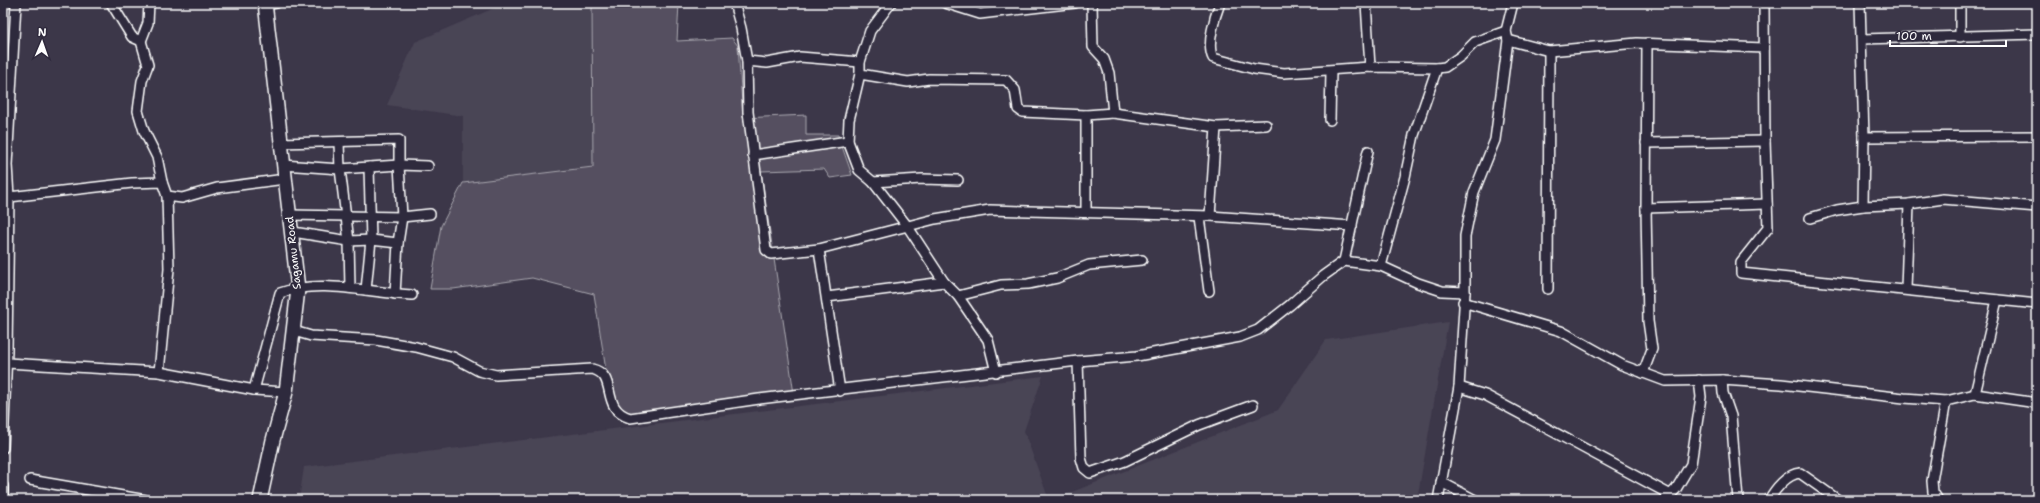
<svg xmlns="http://www.w3.org/2000/svg" width="2040" height="503" viewBox="0 0 2040 503" font-family="'Shantell Sans',sans-serif">
<rect width="100%" height="100%" fill="#3c3749"/>
<filter id="ink" filterUnits="userSpaceOnUse"><feTurbulence type="fractalNoise" baseFrequency=".025" numOctaves="2"/><feDisplacementMap in="SourceGraphic" scale="8" xChannelSelector="R" yChannelSelector="G"/><feConvolveMatrix kernelMatrix="1 2 1 2 8 2 1 2 1" color-interpolation-filters="sRGB"/></filter>
<g filter="url(#ink)">
<g fill="#494455">
<polygon points="506,3 592,3 593,167 463,183 463,116 387,105 415,42"/>
<polygon points="1448,322 1417,500 1052,500 1278,410 1326,340"/>
<polygon points="1043,376 1024,431 1049,500 299,500 304,467"/>
</g>
<polygon fill="#555060" stroke="#aaa8b0" points="616,3 679,3 677,41 732,38 738,46 743,118 806,115 806,135 838,135 852,175 830,178 824,169 761,171 794,394 613,415 594,294 532,278 453,289 430,289 441,226 463,183 593,167 592,5"/>
<g fill="none" stroke-linecap="round" stroke-linejoin="round">
<defs>
<g id="minor">
<polyline points="111,3 132,37 141,41 148,65 142,81 138,111 144,131 157,157 162,182"/>
<polyline points="734,3 741,28 747,61 748,112 766,250 771,254 819,249 935,219 990,210 1210,216 1216,127"/>
<polyline points="891,3 870,31 860,62 860,74 849,120 848,141 859,170 873,182 908,227 944,282 958,296 988,340 996,372"/>
<polyline points="945,3 980,14 1075,3"/>
<polyline points="1092,3 1093,47 1104,59 1109,73 1113,113 1216,127 1266,125"/>
<path d="M1220,3C1215,16 1206,45 1213,58L1254,69L1284,73L1370,67L1437,68L1445,67L1461,56L1475,42L1506,31"/>
<polyline points="1366,3 1370,67"/>
<polyline points="1764,3 1765,141 1768,228 1741,262 1741,273 2037,304"/>
<polyline points="1860,3 1864,137 1863,206"/>
<polyline points="1960,3 1960,37"/>
<polyline points="265,5 276,3"/>
<polyline points="1862,39 2037,34"/>
<polyline points="1508,40 1549,51 1637,43 1764,48"/>
<polyline points="141,41 148,23 149,3"/>
<polyline points="747,61 767,63 800,57 860,62"/>
<polyline points="860,74 908,82 929,79 1006,80 1015,90 1018,109 1022,112 1086,115 1113,113"/>
<polyline points="1330,120 1331,71"/>
<polyline points="1864,137 2037,136"/>
<polyline points="280,143 399,140 399,165 402,217 398,243 395,294"/>
<polyline points="339,143 340,169 349,241 350,288"/>
<polyline points="1646,143 1765,141"/>
<polyline points="753,155 848,141"/>
<polyline points="283,165 340,169 399,165 428,166"/>
<polyline points="873,182 922,179 958,180"/>
<polyline points="9,197 132,183 162,182 167,196 182,198 217,188 285,179"/>
<polyline points="1646,208 1767,204"/>
<polyline points="1086,211 1086,115"/>
<polyline points="290,215 402,217 430,214"/>
<polyline points="1210,216 1352,226"/>
<polyline points="1199,217 1209,291"/>
<polyline points="1810,218 1837,210 1863,206 1909,204 1943,199 2037,207"/>
<polyline points="293,232 349,241 371,240 398,243"/>
<polyline points="819,249 840,391"/>
<polyline points="1344,261 1368,151"/>
<polyline points="1381,266 1405,177 1414,135 1437,68"/>
<polyline points="1548,289 1549,51"/>
<polyline points="1906,289 1909,204"/>
<polyline points="366,290 371,240 369,167"/>
<polyline points="958,296 1001,285 1028,284 1057,278 1089,265 1142,260"/>
<polyline points="827,297 944,282"/>
<polyline points="1463,302 1561,331 1622,365 1665,381 1722,380 1781,384 1904,398 1946,401 1975,394 2037,403"/>
<path d="M294,331L311,336L376,340L416,347L453,357L479,371L496,375L592,369C619,375 599,409 630,418L759,399L1078,361L1137,356L1240,337L1258,330L1290,305L1323,276L1344,261L1381,266L1418,283L1442,291L1465,292"/>
<polyline points="1078,361 1081,458 1084,468 1090,473 1125,461 1199,425 1253,405"/>
<polyline points="7,363 159,372 254,390 286,392"/>
<polyline points="159,372 169,269 167,196"/>
<polyline points="1643,373 1652,349 1648,321 1646,208 1647,43"/>
<polyline points="1722,380 1723,393 1731,416 1738,500"/>
<polyline points="1459,387 1485,395 1669,494"/>
<path d="M254,390L280,293C319,278 370,293 412,295"/>
<polyline points="1975,394 1997,300"/>
<polyline points="3,448 7,351 9,197 7,165 16,3"/>
<polyline points="30,480 146,500"/>
<polyline points="1441,482 1475,500"/>
<polyline points="3,486 3,500"/>
<polyline points="1438,500 1459,387 1465,292 1465,236 1474,192 1495,140 1508,40 1506,31 1513,3"/>
<polyline points="1665,500 1676,489 1691,464 1701,397 1699,380"/>
<path d="M1769,500C1775,489 1787,474 1800,473L1838,500"/>
<polyline points="1938,500 1933,492 1932,481 1946,401"/>
</g>
<polyline id="highway" points="260,500 273,440 286,392 298,289 265,3"/>
</defs>
<use href="#minor" stroke="#fff" stroke-width="12"/>
<use href="#highway" stroke="#fff" stroke-width="16"/>
<use href="#minor" stroke="#2f2a3d" stroke-width="9"/>
<use href="#highway" stroke="#2f2a3d" stroke-width="13"/>
</g>
</g>
<g text-anchor="middle" stroke-width="4" stroke-linejoin="round" paint-order="stroke">
<g font-size="11" fill="#fff" stroke="#2f2a3d">
<text transform="translate(293 253) rotate(-96)" y="4">Sagamu Road</text>
</g>
</g>
<rect width="2040" height="503" fill="none" stroke="#2f2a3d" stroke-width="16"/>
<rect x="8" y="8" width="2024" height="487" fill="none" stroke="#fff" stroke-width="1.5" filter="url(#ink)"/>
<g transform="translate(42 42) rotate(2)" stroke="#2f2a3d" stroke-width="3" paint-order="stroke">
<path d="M0-3L7 15L0 10L-7 15Z" fill="#ffffff"/>
<text y="-6" font-size="11" font-weight="bold" text-anchor="middle" fill="#ffffff">N</text>
</g>
<path d="M1890 40v6h116v-6" fill="none" stroke="#ffffff" stroke-width="2"/>
<text x="1896" y="40" font-size="12" fill="#ffffff" stroke="#2f2a3d" stroke-width="3" paint-order="stroke">100 m</text>
</svg>
